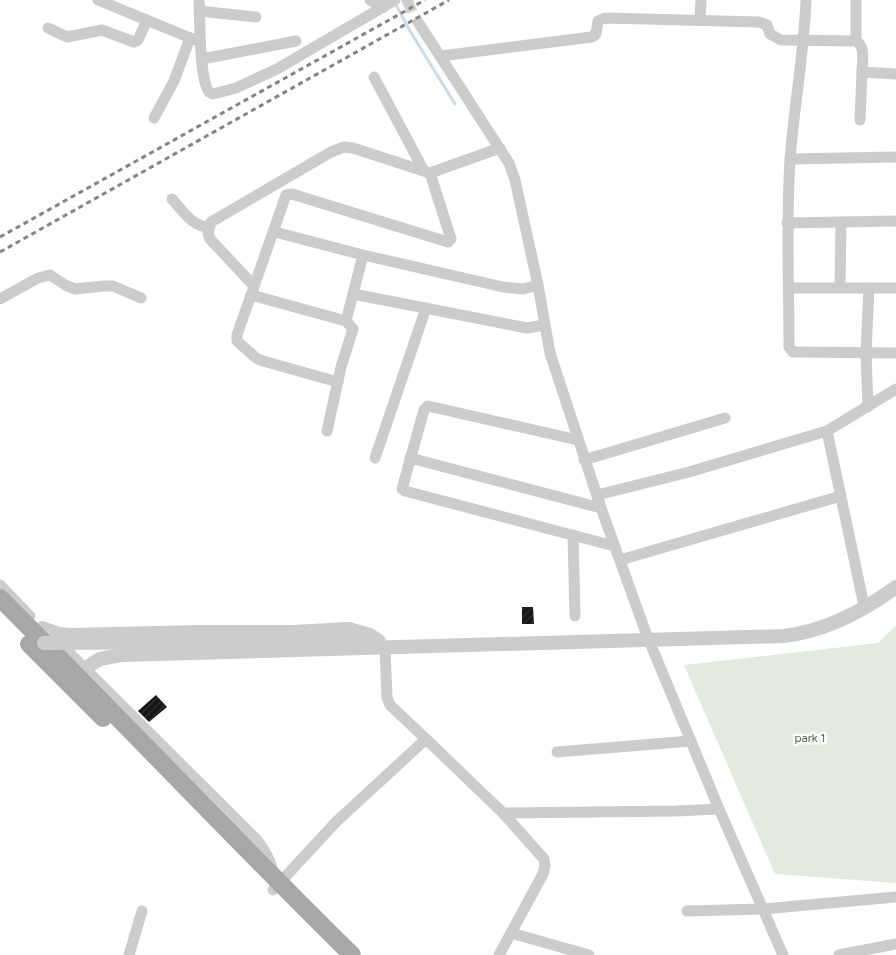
<svg xmlns="http://www.w3.org/2000/svg" width="896" height="955" viewBox="0 0 896 955" font-family="Figtree,sans-serif">
<defs>
<pattern id="building-hatch" width="6" height="6" patternUnits="userSpaceOnUse" patternTransform="scale(1.25)"><rect width="6" height="6" fill="#161616"/><path d="M-1 1l2-2M0 6l6-6M5 7l2-2" fill="none" stroke="#303030"/></pattern>
</defs>
<rect width="100%" height="100%" fill="#fff"/>
<polygon fill="#e3ebde" points="896,625 896,883 775,874 684,665 878,643"/>
<g fill="none" stroke-linecap="round" stroke-linejoin="round">
<polyline stroke="#ccdae9" stroke-width="3" points="395,3 410,31 455,104"/>
</g>
<g fill="url(#building-hatch)">
<polygon points="522,607 533,607 534,624 522,624"/>
<polygon points="156,695 167,707 149,722 138,711"/>
</g>
<g fill="none" stroke-linecap="round" stroke-linejoin="round">
<polyline stroke="#d5d5d5" stroke-width="11" stroke-dasharray="11 5.5" stroke-linecap="butt" points="408,2 412,12"/>
<g stroke="#ccc" stroke-width="11">
<polyline points="98,0 200,42"/>
<path d="M199,0C200,18 199,79 209,92L213,94L236,88L277,69L395,0"/>
<polyline points="370,0 384,7"/>
<polyline points="407,0 408,2"/>
<path d="M806,0C804,54 794,106 790,160C786,222 789,284 789,347L793,352H796L896,353"/>
<polyline points="199,11 256,17"/>
<polyline points="700,19 701,0"/>
<polyline points="418,22 509,163 515,180 538,285 550,353 601,508 646,633 719,809 783,955"/>
<polyline points="48,28 67,37 102,30 134,42 138,40 147,20"/>
<polyline points="856,41 856,0"/>
<path d="M441,56L592,37L596,34L598,21L605,18L759,22L767,25L770,34L781,40L856,41C866,47 862,62 862,72L896,74"/>
<polyline points="202,59 296,41"/>
<polyline points="374,77 424,171"/>
<polyline points="154,118 174,81 190,38"/>
<polyline points="860,120 862,72"/>
<polyline points="790,159 896,157"/>
<path d="M172,199C182,210 193,227 208,227"/>
<polyline points="787,223 896,221"/>
<polyline points="275,232 363,255 503,287 523,289 538,285"/>
<polyline points="254,286 210,239 208,233 211,222 331,152 344,147 353,148 430,173 500,148"/>
<polyline points="840,287 841,222"/>
<polyline points="789,288 896,288"/>
<polyline points="353,294 527,328 544,325"/>
<polyline points="251,295 346,321"/>
<polyline points="0,299 38,278 50,275 67,286 75,289 103,286 113,286 141,298"/>
<polyline points="338,382 263,361 256,358 237,341 237,335 286,195 292,194 448,242 451,239 430,173"/>
<polyline points="868,407 866,353 869,288"/>
<polyline points="327,431 341,367 353,329 346,321 363,255"/>
<polyline points="827,431 863,601"/>
<polyline points="578,440 428,406 424,410 402,489 405,491 614,546"/>
<polyline points="375,458 426,308"/>
<polyline points="410,458 601,508"/>
<polyline points="584,460 725,418"/>
<polyline points="597,495 689,472 827,431 896,389"/>
<polyline points="573,535 575,616"/>
<polyline points="620,560 841,496"/>
<polyline points="0,585 30,616"/>
<polyline points="426,739 503,813 544,859 545,866 543,874 499,955"/>
<polyline points="557,752 691,741"/>
<polyline points="503,813 676,811 719,809"/>
<polyline points="273,890 336,822 426,739 390,705 387,697 385,649"/>
<polyline points="687,911 763,909 896,897"/>
<polyline points="511,933 589,955"/>
<polyline points="129,955 142,911"/>
<polyline points="839,955 896,944"/>
</g>
<g stroke="#ccc" stroke-width="14">
<polyline points="42,628 59,634 71,635 198,632 292,632 349,629 370,635 379,641"/>
<path d="M52,638L256,841C263,851 270,861 271,873"/>
<path d="M84,669L100,659L121,655L784,636C826,631 862,612 896,587"/>
</g>
<g stroke="#a7a7a7" stroke-width="18">
<path d="M0,598C118,716 233,838 352,955"/>
<polyline points="29,644 103,718"/>
</g>
<g stroke="#848484" stroke-width="3" stroke-dasharray="5 4" stroke-linecap="butt">
<polyline points="0,237 425,0"/>
<polyline points="0,252 449,0"/>
</g>
<polyline stroke="#ccc" stroke-width="14" points="44,643 372,641"/>
</g>
<g text-anchor="middle" stroke-width="5" stroke-linejoin="round" paint-order="stroke">
<g font-size="12" fill="#4d6840" stroke="#fff">
<text x="810" y="742">park 1</text>
</g>
</g>
</svg>
